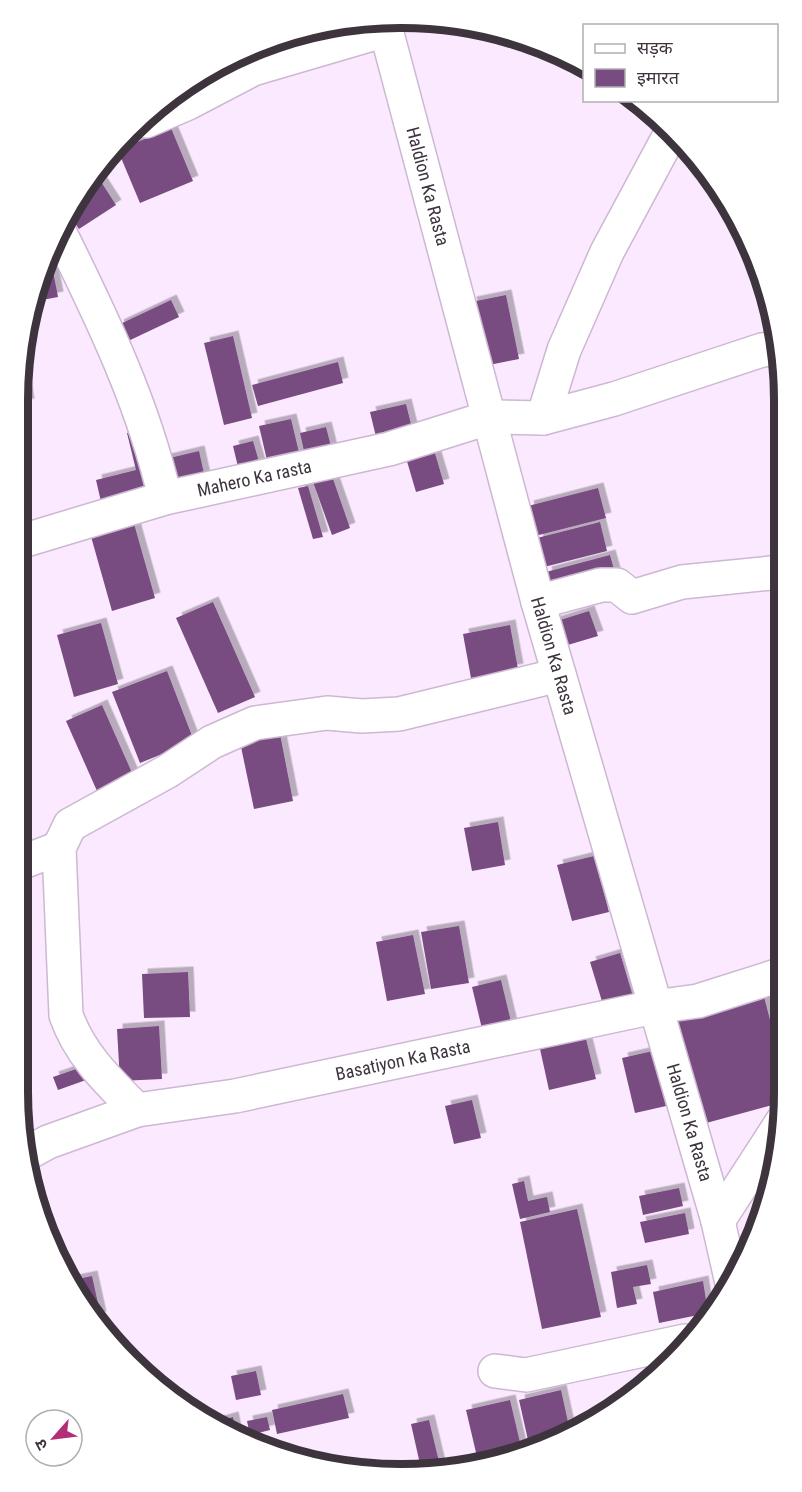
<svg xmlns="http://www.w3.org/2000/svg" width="802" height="1492" viewBox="0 0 802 1492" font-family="'Roboto Condensed','Noto Sans Devanagari',sans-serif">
<defs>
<filter id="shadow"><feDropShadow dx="5.5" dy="-5.5" stdDeviation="0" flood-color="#0004"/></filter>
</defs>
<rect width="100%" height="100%" fill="#fbe9ff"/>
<g fill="#784b81" filter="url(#shadow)">
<polygon points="171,128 193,181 140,203 119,153 123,148"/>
<polygon points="98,177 116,205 79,229 68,213"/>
<polygon points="50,255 58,297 31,302"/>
<polygon points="506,295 519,359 484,366 471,302"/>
<polygon points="171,300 179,317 126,342 118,325"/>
<polygon points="233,336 252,418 224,425 204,343"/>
<polygon points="22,361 29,404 19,406 19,376"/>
<polygon points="338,362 343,383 258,406 252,385"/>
<polygon points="406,404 413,432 377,441 370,412"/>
<polygon points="291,419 302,465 270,473 259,426"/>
<polygon points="326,427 333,454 306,460 300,433"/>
<polygon points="144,429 159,493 102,506 96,480 136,470 127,433"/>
<polygon points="253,441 260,465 239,471 233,446"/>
<polygon points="432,443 444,484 416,492 404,451"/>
<polygon points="199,451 205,478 168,487 161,460"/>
<polygon points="332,476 350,528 332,535 313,482"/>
<polygon points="308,486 323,537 313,539 298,488"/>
<polygon points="598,488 606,518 535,536 528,506"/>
<polygon points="133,520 155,598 112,611 90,533"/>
<polygon points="600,522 607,551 544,567 537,538"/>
<polygon points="610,555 615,573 550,590 546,572"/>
<polygon points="213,602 255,697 218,713 176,618"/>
<polygon points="589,611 598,636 561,647 554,622"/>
<polygon points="101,623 118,684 74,697 57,635"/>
<polygon points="510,625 518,669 471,678 463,634"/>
<polygon points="167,671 194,741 140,763 112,692"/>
<polygon points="102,705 133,775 97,791 66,721"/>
<polygon points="280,734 293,801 254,809 240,742"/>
<polygon points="498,822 505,865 472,871 464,828"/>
<polygon points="594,856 609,912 572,921 557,865"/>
<polygon points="459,926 469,983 431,989 421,932"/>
<polygon points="413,935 425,994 387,1001 376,942"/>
<polygon points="620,953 634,1000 604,1008 590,962"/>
<polygon points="188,972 190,1017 144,1018 142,974"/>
<polygon points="501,980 513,1030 484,1037 472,987"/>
<polygon points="783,983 783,1030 779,1032 767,987"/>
<polygon points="763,993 783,1069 783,1102 699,1125 670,1018"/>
<polygon points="159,1026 162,1079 120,1081 117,1029"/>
<polygon points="586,1039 596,1079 549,1090 540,1049"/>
<polygon points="653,1051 666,1106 635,1113 622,1058"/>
<polygon points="82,1067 86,1080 58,1090 53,1077"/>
<polygon points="472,1100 481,1138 454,1144 445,1106"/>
<polygon points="524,1181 528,1201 547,1197 550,1212 520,1219 512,1184"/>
<polygon points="679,1188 683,1206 643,1215 639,1196"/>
<polygon points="577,1209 601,1317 542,1329 520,1222"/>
<polygon points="685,1213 689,1234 645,1243 640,1222"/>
<polygon points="647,1265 651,1284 633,1287 637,1304 617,1308 611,1272"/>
<polygon points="92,1276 101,1317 94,1318 73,1280"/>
<polygon points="703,1281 708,1313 659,1323 653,1292"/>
<polygon points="662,1368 654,1379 647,1383 645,1372"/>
<polygon points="256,1371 261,1395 236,1400 231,1376"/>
<polygon points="561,1390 570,1431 548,1445 530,1449 519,1400"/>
<polygon points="343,1394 349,1418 277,1434 272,1410"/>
<polygon points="510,1400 522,1451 478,1461 466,1410"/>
<polygon points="233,1417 236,1431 215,1422"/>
<polygon points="267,1417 270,1430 250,1435 247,1421"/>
<polygon points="429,1420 441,1470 426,1473 422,1473 411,1424"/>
</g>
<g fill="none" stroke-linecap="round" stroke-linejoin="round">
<defs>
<g id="minor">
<path id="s1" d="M385,26L538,602L718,1221L732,1283"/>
<polyline points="146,121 188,103 253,69 386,30"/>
<path d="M60,233C102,318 144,405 165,498"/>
<polyline points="543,418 564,350 607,252 672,131"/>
<path id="s2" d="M19,542L165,498L389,449L491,417L543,418L614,399L762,350L780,348"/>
<polyline points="538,602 601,585 617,585 632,597 682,582 781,572"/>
<polyline points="18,864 59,848"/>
<path d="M137,1110C108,1081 80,1055 66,1015L59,848L70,825L168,771L212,742L255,723L327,713L362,716L399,714L559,675"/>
<path id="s3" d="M28,1153L48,1142L137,1110L235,1096L654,1007L698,1001L783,974"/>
<polyline points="718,1221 782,1122"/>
<polyline points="495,1371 526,1375 685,1341"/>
</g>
</defs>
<use href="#minor" stroke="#cdb8d2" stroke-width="36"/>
<use href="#minor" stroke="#fff" stroke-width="33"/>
</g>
<g text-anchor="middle" stroke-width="6" stroke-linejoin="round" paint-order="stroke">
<g font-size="18" fill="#3d343e" stroke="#fff">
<text dy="6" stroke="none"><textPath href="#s1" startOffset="166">Haldion Ka Rasta</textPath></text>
<text dy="6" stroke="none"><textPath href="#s2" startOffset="244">Mahero Ka rasta</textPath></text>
<text dy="6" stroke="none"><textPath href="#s1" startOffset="652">Haldion Ka Rasta</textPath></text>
<text dy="6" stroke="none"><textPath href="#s3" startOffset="388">Basatiyon Ka Rasta</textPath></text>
<text dy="6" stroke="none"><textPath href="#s1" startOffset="1138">Haldion Ka Rasta</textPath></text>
</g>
</g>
<path d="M0 0H802V1492H0ZM400 28H402A372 372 0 0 1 774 400V1092A372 372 0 0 1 402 1464H400A372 372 0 0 1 28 1092V400A372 372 0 0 1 400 28Z" fill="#fff" fill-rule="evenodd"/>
<path fill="none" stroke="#3d343e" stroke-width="8" d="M400 28H402A372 372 0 0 1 774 400V1092A372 372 0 0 1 402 1464H400A372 372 0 0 1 28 1092V400A372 372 0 0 1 400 28Z"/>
<rect x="583" y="24" width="195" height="78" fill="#ffffff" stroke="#b1aeb2" stroke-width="1.5"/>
<rect x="595" y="44" width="30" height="9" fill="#ffffff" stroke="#b1aeb2" stroke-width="1.5"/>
<text x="637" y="54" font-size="18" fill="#3d343e">सड़क</text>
<rect x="595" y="69" width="30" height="18" fill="#784b81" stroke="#b1aeb2" stroke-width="1.5"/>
<text x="637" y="84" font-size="18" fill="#3d343e">इमारत</text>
<g transform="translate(54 1438) rotate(242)"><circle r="28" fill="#ffffff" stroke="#b1aeb2" stroke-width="1.5"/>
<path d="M0-4.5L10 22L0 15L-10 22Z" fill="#b22f77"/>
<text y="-9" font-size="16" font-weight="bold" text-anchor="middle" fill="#3d343e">उ</text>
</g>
</svg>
